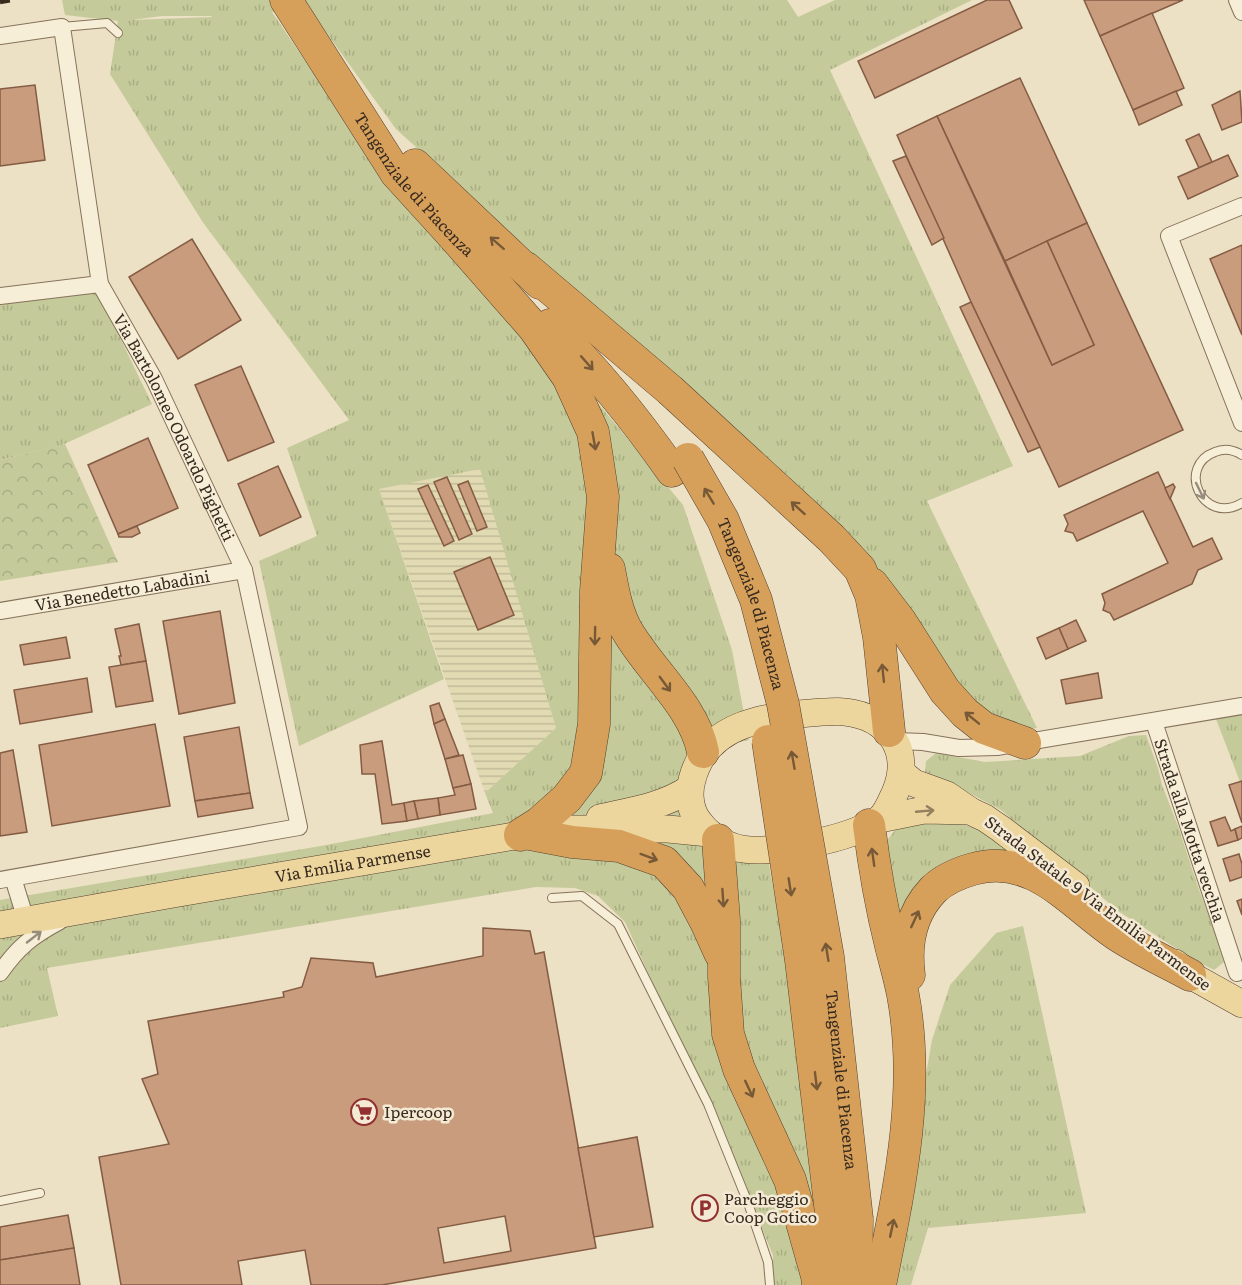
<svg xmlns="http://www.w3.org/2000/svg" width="1242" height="1285" viewBox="0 0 1242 1285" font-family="Literata,serif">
<defs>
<pattern id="farmland-rules" width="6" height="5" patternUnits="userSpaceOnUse" patternTransform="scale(1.5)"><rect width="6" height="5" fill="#e1dab2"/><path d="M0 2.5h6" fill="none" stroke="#c2bb99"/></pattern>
<pattern id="grass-tufts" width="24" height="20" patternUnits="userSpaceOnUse" patternTransform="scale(1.5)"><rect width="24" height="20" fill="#c4ca99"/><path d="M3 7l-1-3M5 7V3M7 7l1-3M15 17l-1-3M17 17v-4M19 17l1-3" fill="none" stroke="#a9ae83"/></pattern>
<pattern id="forest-crowns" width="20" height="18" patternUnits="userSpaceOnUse" patternTransform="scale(1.5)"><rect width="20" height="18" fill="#c4ca99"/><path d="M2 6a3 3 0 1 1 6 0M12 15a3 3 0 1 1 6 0" fill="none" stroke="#a9ae83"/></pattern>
</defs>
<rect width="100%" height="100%" fill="#ece0c5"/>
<polygon fill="url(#farmland-rules)" points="481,468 556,728 485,793 379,489"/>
<g fill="url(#grass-tufts)" fill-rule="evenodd">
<path d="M62,0H787L798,17L835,0H972L830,70L1013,466L927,501L1037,728L1019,731L967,701L713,417L396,129L312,13L272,12L383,176L546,341L683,505L732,650L749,740L725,745L708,762L700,789L705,810L720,830L748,839L764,837L824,1166L819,1285H773V1255L730,1152L625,922L598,896L575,888L536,887L47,968L58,1016L0,1028V900L321,846L493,813L485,793L556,728L480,469L379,489L444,679L299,746L259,561L317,536L287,448L349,420L202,221L110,74L118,21L65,15ZM162,16H211L212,17L131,20Z"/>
<polygon points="93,282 152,404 62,445 0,460 0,296"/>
<polygon points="1242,706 1242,787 1213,711"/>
<polygon points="1146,735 1158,768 1162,785 1178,826 1198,887 1222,950 1224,962 1214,970 1191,958 1118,911 1001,810 956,786 925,772 926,761 936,753 985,762 1080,756 1129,736"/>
<polygon points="950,820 987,832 1011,848 1003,858 901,929 882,856 888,839 896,829 920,822"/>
<polygon points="1023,926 1086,1213 928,1228 911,1285 891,1285 891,1272 932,1040 950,985 996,933"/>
</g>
<polygon fill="url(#forest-crowns)" points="65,444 118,562 0,581 0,460"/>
<g fill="#c89c7c" stroke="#845c43" stroke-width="1.5" fill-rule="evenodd">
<polygon points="987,0 1009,0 1022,28 875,98 858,61"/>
<polygon points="1084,0 1183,0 1100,36"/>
<polygon points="1152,13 1184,88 1133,110 1100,36"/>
<polygon points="1020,78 1087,223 1005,261 937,116"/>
<polygon points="35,85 45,160 0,166 0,89"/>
<polygon points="1176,91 1182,105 1139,125 1133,110"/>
<polygon points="1240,91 1242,122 1222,130 1212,105"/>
<polygon points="937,116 1052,365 1094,345 1047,241 1087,223 1183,430 1059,487 971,302 897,135"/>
<polygon points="1199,134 1212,162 1199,168 1186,140"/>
<polygon points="1228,155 1238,176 1188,199 1178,177"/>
<polygon points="906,156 944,238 932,245 893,161"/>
<polygon points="192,239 241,320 178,359 129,277"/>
<polygon points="1047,241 1094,345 1052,365 1005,261"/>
<polygon points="1242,245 1242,335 1210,259"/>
<polygon points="971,302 1040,447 1028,452 960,307"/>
<polygon points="241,366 274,442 228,461 195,385"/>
<polygon points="148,438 178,508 118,534 88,465"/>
<polygon points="278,466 301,517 260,536 238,484"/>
<polygon points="1158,472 1193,547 1212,538 1222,559 1198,570 1192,584 1114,620 1110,613 1103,610 1105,603 1102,594 1168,563 1143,511 1077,541 1073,533 1065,531 1068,524 1064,515"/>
<polygon points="447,477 472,534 459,540 434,482"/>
<polygon points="468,481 487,527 477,531 458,485"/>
<polygon points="1173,484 1175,487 1170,499 1165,488"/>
<polygon points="428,485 454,541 444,546 418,489"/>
<polygon points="137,526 140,533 132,537 119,537 118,534"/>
<polygon points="490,557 514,615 478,630 454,572"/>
<polygon points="220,611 235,703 179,714 163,621"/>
<polygon points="1076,620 1086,641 1068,649 1059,628"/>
<polygon points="139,624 146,661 121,665 119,656 121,656 115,629"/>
<polygon points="1059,628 1068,649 1046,659 1037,638"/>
<polygon points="66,637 70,658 24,665 20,645"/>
<polygon points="146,661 153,701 116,707 109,667"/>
<polygon points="1098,673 1102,698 1066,704 1061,680"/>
<polygon points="87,678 92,712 20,724 14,690"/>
<polygon points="439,703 445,719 434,724 430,706"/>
<polygon points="445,719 459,755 445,759 434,724"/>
<polygon points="155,724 170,806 52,826 39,745"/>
<polygon points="239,727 250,793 195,801 184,737"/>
<polygon points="382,741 392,805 404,803 407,821 382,824 375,774 362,774 360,745"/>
<polygon points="13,750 27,832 0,836 0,753"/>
<polygon points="463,755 471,784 453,788 445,759"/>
<polygon points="1242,781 1242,823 1229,785"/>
<polygon points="471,784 476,809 440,815 438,798 455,795 453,788"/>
<polygon points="250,793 253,808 198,817 195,801"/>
<polygon points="438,798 440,815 418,819 414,801"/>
<polygon points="414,801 418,819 407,821 404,803"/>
<polygon points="1225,817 1231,831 1235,829 1238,840 1218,846 1210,822"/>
<polygon points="1242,826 1242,838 1238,840 1235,829"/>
<polygon points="1239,854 1242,864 1242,877 1230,881 1223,859"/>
<polygon points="1242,899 1242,915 1237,901"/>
<path d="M483,928L530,931L535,954L544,952L596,1248L382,1285H311L305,1250L238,1261L242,1285H121L99,1157L169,1144L142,1079L158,1074L148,1021L284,997L283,992L302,987L311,958L373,963L376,977L483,956ZM505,1216L511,1251L444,1263L438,1228Z"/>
<polygon points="637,1137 653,1227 594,1237 578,1148"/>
<polygon points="68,1215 74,1248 0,1260 0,1227"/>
<polygon points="74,1248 80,1285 0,1285 0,1260"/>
</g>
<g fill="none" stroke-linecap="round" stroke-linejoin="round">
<defs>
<g id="lane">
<polyline points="62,27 107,23 118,33"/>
<path d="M1242,455C1234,450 1224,448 1215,452C1176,466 1202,526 1242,503"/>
<polyline points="552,898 582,896 618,924 708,1104 748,1203 768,1262 770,1285"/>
<polyline points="0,1201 40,1193"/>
</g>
<g id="street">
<polyline points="1237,0 1242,12"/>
<path id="s1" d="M0,36L62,27L100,284L154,379L244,570L299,827L0,880"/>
<polyline points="1242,206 1169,236 1242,423"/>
<polyline points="0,296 100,284"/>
<path id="s2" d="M0,611L244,570"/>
<path id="s3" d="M1154,722L1237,973"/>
<polyline points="896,741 923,742 959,748 997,747 1242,706"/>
<polyline points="13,878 26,920"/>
<path d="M0,973C18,947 32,936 60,921"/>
</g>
<g id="primary">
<path d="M822,712C830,712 838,711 845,712C889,717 913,751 895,793C891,801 886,815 878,820C850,839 775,854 742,849C725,846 710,836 700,823C690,812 688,794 692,780C707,720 771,716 822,712Z"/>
<polyline points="902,773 914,783 947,795 969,810"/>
<path d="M600,818C630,811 662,807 689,789"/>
<polyline points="880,819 924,810 970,811 985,818 1001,829 1076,886"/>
<path id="s4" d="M0,925L173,894L556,829H668L709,833"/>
<polyline points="1175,963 1190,975 1242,1004"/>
</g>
<g id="highway">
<path id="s5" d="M286,0L396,173L456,239L471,253"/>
<polyline points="415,165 540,283"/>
<polyline points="456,239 534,328 568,377 593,432 603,497 596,591 594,724 586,773 567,798 539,823 520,835"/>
<polyline points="526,268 670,390 831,538 860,569 871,595 879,637 889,731"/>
<path d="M550,325C596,370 635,418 672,471"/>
<path d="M609,569C613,590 616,609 625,627C647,668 694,705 703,752"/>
<polyline points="872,584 901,622 945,691 965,713 984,728 1025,743"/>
<path d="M869,825C874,866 881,906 891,946C895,962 900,979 903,995C921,1092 899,1190 880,1285"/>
<polyline points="530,834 572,842 619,846 664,862 688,888 706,922 720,953"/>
<polyline points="718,840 724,920 724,977 728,1034 739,1069 790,1180 817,1276 818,1285"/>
<path d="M909,975C905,944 911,913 933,890C944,879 959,873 973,869C1034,852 1072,905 1117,935C1140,950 1166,962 1190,975"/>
<polyline points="831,1285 832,1221"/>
<polyline points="856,1285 857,1219"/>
</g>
</defs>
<use href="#lane" stroke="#86725c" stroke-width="10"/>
<use href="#street" stroke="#86725c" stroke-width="18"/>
<use href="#primary" stroke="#544130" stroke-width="28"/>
<use href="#highway" stroke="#544130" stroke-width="33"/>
<use href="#lane" stroke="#f7eed7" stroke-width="8"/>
<use href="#street" stroke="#f7eed7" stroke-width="16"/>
<use href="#primary" stroke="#edd59e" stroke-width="27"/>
<use href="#highway" stroke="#d7a05a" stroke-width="32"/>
<polyline stroke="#372a1f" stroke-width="4.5" stroke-dasharray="10 10" stroke-linecap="butt" points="0,2 12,0"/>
<defs>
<g id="highway-bridge">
<path id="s6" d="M688,459L723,520L756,600L783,704L828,957L857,1219"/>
<polyline points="768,741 801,960 832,1221"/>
</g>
</defs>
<use href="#highway-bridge" stroke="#544130" stroke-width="33" stroke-linecap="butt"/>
<use href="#highway-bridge" stroke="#d7a05a" stroke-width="32"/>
</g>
<defs><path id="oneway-shaft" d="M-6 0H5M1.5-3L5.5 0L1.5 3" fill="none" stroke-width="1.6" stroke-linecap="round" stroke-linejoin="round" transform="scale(1.5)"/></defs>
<g stroke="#775937">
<use href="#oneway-shaft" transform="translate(497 243) rotate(-139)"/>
<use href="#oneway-shaft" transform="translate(587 363) rotate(49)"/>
<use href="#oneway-shaft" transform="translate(594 441) rotate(80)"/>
<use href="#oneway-shaft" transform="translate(709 496) rotate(-121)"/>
<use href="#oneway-shaft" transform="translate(798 508) rotate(-138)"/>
<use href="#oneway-shaft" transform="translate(595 636) rotate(91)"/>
<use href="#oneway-shaft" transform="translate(883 673) rotate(-96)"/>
<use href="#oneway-shaft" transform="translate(665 684) rotate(54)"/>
<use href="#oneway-shaft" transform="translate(972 718) rotate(-141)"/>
<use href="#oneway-shaft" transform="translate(793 760) rotate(-100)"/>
<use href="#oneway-shaft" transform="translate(649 857) rotate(20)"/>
<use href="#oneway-shaft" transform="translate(873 857) rotate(-98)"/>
<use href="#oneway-shaft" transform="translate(790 887) rotate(81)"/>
<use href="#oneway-shaft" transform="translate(723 898) rotate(86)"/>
<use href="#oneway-shaft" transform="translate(915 919) rotate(-65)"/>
<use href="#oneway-shaft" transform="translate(827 952) rotate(-99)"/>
<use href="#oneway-shaft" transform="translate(816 1081) rotate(83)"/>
<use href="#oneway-shaft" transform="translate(749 1089) rotate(65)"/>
<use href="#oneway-shaft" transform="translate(892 1228) rotate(-78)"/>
</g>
<g stroke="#978c7b">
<use href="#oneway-shaft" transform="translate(1200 491) rotate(64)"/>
<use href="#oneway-shaft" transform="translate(34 937) rotate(-38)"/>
</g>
<use stroke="#92805e" href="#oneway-shaft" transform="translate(925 811) rotate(-5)"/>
<defs>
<symbol id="supermarket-ring" viewBox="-11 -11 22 22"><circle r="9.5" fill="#f4ead4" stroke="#922f30" stroke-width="1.5"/><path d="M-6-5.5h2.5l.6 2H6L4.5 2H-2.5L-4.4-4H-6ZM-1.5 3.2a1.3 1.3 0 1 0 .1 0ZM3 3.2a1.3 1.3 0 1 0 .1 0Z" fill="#922f30"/></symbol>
<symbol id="parking-ring" viewBox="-11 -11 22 22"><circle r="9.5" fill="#f4ead4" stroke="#922f30" stroke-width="1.5"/><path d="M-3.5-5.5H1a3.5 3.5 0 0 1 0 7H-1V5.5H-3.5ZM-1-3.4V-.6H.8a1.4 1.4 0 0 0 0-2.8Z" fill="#922f30"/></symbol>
</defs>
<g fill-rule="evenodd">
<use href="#supermarket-ring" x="349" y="1097" width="30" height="30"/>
<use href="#parking-ring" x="690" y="1193" width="30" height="30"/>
</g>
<g text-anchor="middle" stroke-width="5" stroke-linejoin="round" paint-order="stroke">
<g font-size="16" fill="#372a1f" stroke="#f4ead4">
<text dy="6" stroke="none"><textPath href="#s5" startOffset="225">Tangenziale di Piacenza</textPath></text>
<text dy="6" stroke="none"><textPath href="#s1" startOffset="484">Via Bartolomeo Odoardo Pighetti</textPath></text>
<text dy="6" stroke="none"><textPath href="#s2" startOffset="124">Via Benedetto Labadini</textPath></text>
<text dy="6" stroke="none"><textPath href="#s6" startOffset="159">Tangenziale di Piacenza</textPath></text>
<text dy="6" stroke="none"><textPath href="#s3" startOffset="114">Strada alla Motta vecchia</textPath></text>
<text dy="6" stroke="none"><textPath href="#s4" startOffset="358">Via Emilia Parmense</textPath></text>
<text transform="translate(1098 903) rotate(37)" y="6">Strada Statale 9 Via Emilia Parmense</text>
<text dy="6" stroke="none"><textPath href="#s6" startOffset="645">Tangenziale di Piacenza</textPath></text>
</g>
<g font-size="16" fill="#372a1f" stroke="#f4ead4" text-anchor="start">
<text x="384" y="1118">Ipercoop</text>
<text x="724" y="1205">Parcheggio<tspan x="724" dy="18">Coop Gotico</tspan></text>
</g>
</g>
</svg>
